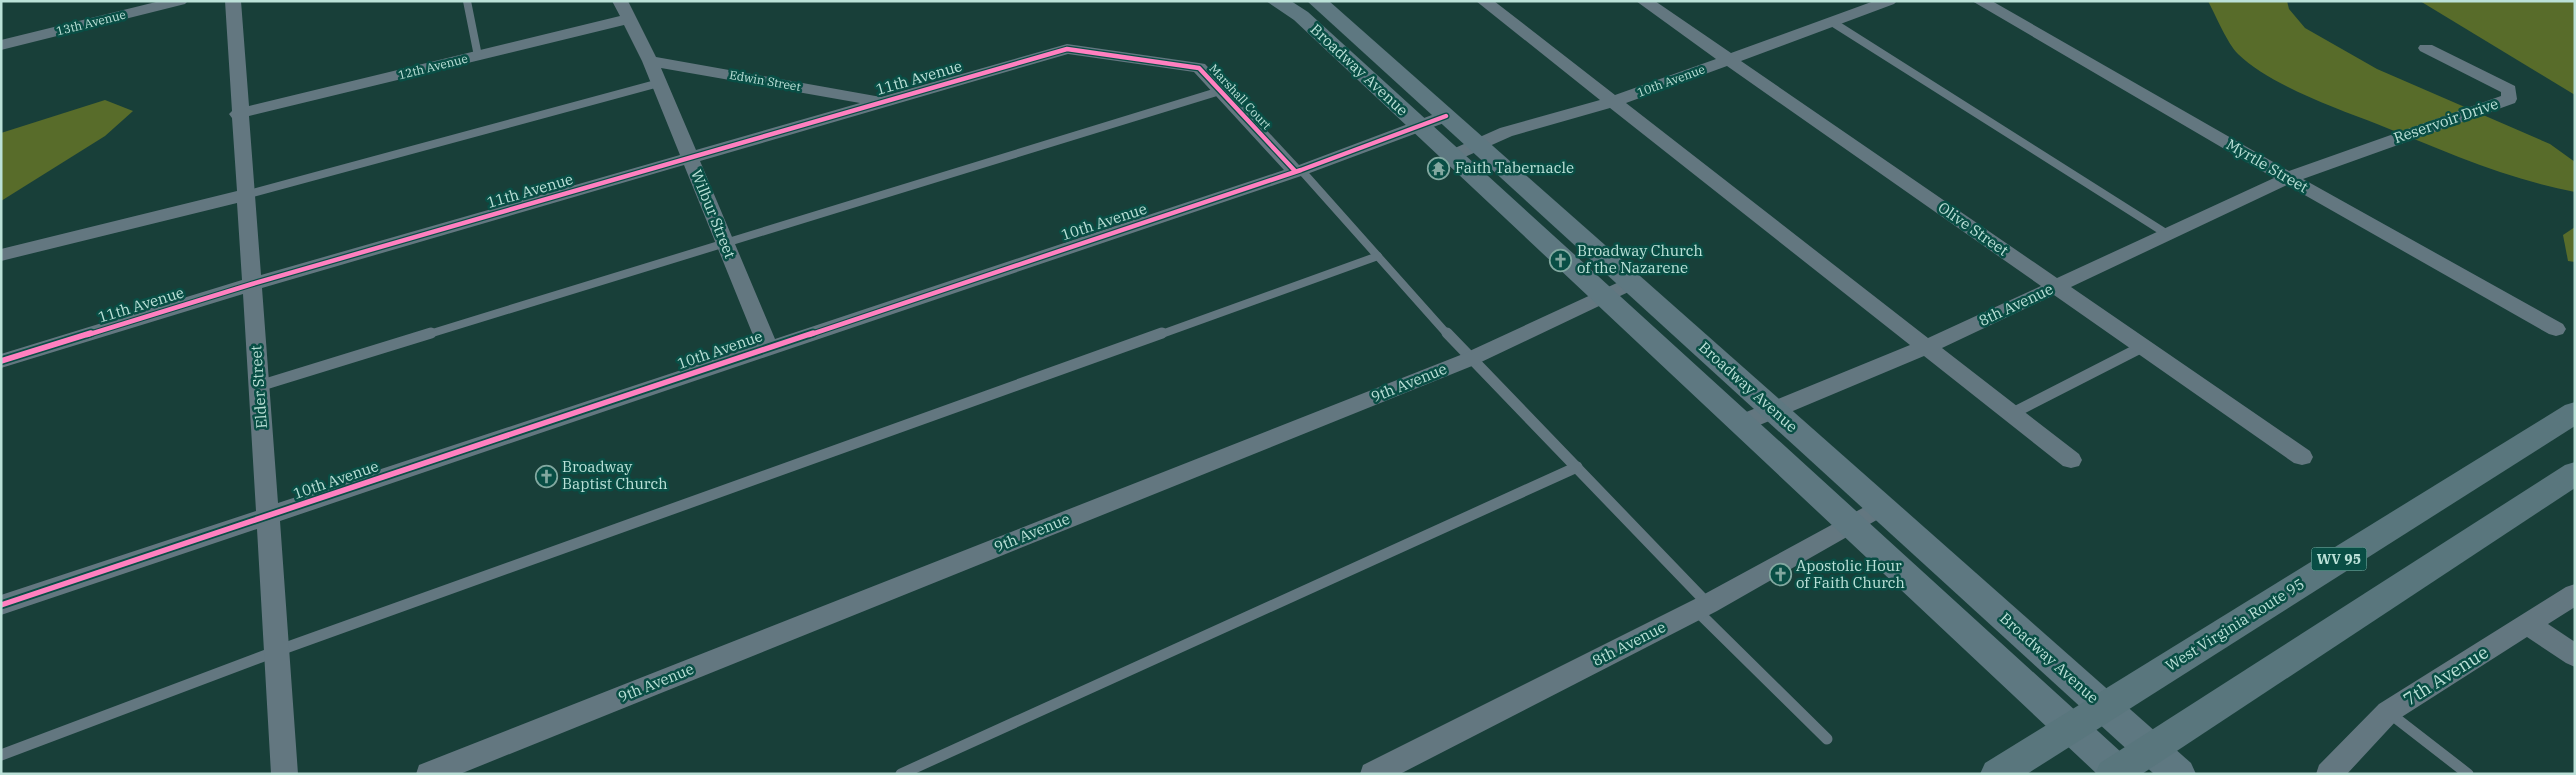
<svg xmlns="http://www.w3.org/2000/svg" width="2576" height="775" viewBox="0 0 2576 775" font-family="'IBM Plex Serif',serif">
<rect width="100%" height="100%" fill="#183f39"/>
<g fill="#586c2a">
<path d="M2208,1H2287L2289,9L2305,28L2377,69L2550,144L2575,162V192C2506,179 2442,150 2377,124C2335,108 2270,85 2238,54C2227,43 2216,16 2208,1Z"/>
<polygon points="2420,1 2575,1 2575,95"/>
<polygon points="105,100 133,111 105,136 1,201 1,133"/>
<polygon points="2575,227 2575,262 2568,261 2563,235"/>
</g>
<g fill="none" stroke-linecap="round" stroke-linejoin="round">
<g stroke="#637780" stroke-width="8">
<polyline points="467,1 478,56"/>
<polyline points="1832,22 2167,234"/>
<polyline points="1301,170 1448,335"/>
<polyline points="245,195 659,83"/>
<polyline points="426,335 1220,91"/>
<polyline points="1159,335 1378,256"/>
</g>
<g stroke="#637780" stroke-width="11">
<polyline points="1447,333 1708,604"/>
<polyline points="259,386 431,333"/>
<polyline points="2011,414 2142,347"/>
<polyline points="1696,610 1827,739"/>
<polyline points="2388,712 2468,774"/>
<polyline points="1,755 277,651 1162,333"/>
<polyline points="901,774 1577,467"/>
</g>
<g fill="#637780" fill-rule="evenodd">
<polygon points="160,1 188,1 185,4 1,50 1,40"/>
<path d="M225,1H241L249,106L620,16L612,1H628L656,57L881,97L1067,44L1199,63L1205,64L1299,165L1440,112H1452L1455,116L1452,120L1307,174L280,521L298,774H271L257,529L1,615V595L256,511L243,294L1,368V354L242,280L237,203L1,261V249L237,191L232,118L229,114L232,111ZM624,25L642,61L680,155L261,275L249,116ZM1068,54L1194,72L1284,170L775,339L700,161ZM661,68L860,103L696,150ZM684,165L757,345L278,503L262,288Z"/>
<path d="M1476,1H1494L1615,95L1716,59L1636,1H1655L1731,53L1874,1H1897L1894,4L1741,61L2057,278L2274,178L1972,1H1992L2289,171L2501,96V92L2420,51L2418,48L2420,45H2432L2515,86L2517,99L2515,103L2303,179L2563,324L2566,329L2563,334L2556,336L2549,334L2287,185L2071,287L2310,451L2313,457L2310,463L2302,465L2294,463L2054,295L1942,348L2079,454L2082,460L2079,466L2071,468L2063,466L1924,356L1750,429L1742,431L1734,429L1731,423L1734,417L1910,345L1610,108L1512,136L1458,160H1446L1443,156L1446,152L1500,128L1600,100ZM1727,66L2041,286L1928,338L1626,103Z"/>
<polygon points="1632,276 1639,277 1642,282 1639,287 1477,364 460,774 416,774 419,765 1463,354"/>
<polygon points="1881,498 1889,501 1893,507 1889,513 1717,611 1400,774 1360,774 1363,765 1699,597"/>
<polygon points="2575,584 2575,607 2548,624 2575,642 2575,667 2566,663 2527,637 2397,720 2347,774 2316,774 2319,765 2379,704 2566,587"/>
</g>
<g fill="#5e7881" fill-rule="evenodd">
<polygon points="1266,1 1291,1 1308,12 2133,763 2138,774 2097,774 1294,20"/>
<polygon points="1307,1 1329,1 2191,763 2196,774 2154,774"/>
</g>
<g fill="#59767d" fill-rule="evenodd">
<polygon points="2575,402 2575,426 2027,774 1980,774 1985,763 2565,405"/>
<polygon points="2575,462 2575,488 2142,774 2095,774 2100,763 2565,465"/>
</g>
<defs>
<g id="cycleway-far1">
<polyline points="87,335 252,284 1067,49 1199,68 1295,171"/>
<polyline points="809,335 1301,170 1446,116"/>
</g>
<g id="cycleway">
<polyline points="1,361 91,333"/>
<polyline points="1,605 813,333"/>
</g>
</defs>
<use href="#cycleway-far1" stroke="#094e45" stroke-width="7"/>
<use href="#cycleway" stroke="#094e45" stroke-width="9"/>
<use href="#cycleway-far1" stroke="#ff80c0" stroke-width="4.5"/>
<use href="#cycleway" stroke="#ff80c0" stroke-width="5.5"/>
</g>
<defs>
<symbol id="temple-ring" viewBox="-11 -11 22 22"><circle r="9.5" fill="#094e45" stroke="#82a8a0" stroke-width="1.5"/><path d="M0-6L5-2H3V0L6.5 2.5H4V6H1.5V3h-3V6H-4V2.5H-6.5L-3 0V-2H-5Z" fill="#82a8a0"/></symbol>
<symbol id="church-ring" viewBox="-11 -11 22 22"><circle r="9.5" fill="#094e45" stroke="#82a8a0" stroke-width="1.5"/><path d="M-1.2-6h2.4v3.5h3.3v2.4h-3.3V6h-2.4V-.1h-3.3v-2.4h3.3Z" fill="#82a8a0"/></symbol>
</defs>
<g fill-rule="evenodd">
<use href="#temple-ring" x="1426" y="156" width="25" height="25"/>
<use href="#church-ring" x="1548" y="248" width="25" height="25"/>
<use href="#church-ring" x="534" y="464" width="25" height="25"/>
<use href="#church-ring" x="1768" y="562" width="25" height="25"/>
</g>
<g text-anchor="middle" stroke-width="5" stroke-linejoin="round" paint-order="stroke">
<g font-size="12" fill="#bbe1d8" stroke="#094e45">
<text transform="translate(91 23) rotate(-14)" y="4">13th Avenue</text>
<text transform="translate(433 67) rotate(-14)" y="4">12th Avenue</text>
<text transform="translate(765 81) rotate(10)" y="4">Edwin Street</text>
<text transform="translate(1671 81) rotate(-20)" y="4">10th Avenue</text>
<text transform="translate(1240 97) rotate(47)" y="4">Marshall Court</text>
</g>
<rect fill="#094e45" stroke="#86b5ac" stroke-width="1" x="2311.5" y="547.5" width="55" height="23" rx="4"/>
<g font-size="14" font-weight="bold" fill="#bbe1d8">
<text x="2339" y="564">WV 95</text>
</g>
<g font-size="15" fill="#bbe1d8" stroke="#094e45">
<text transform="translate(1359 70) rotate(43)" y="5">Broadway Avenue</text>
<text transform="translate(919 78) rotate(-16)" y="5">11th Avenue</text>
<text transform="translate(2446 121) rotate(-19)" y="5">Reservoir Drive</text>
<text transform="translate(2267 166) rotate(30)" y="5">Myrtle Street</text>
<text transform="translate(530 191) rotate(-16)" y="5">11th Avenue</text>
<text transform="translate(713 214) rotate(68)" y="5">Wilbur Street</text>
<text transform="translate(1104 222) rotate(-18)" y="5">10th Avenue</text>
<text transform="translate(1973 229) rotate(35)" y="5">Olive Street</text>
<text transform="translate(141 305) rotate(-17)" y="5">11th Avenue</text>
<text transform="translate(2016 305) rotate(-25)" y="5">8th Avenue</text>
<text transform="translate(720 350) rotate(-19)" y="5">10th Avenue</text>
<text transform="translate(1409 383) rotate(-22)" y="5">9th Avenue</text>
<text transform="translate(259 387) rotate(-94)" y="5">Elder Street</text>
<text transform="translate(1748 387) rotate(42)" y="5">Broadway Avenue</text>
<text transform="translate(336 480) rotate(-19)" y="5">10th Avenue</text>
<text transform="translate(1032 533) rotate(-22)" y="5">9th Avenue</text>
<text transform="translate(2235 625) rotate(-32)" y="5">West Virginia Route 95</text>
<text transform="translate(1629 644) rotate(-27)" y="5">8th Avenue</text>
<text transform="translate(2049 658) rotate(42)" y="5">Broadway Avenue</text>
<text transform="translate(656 683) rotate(-22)" y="5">9th Avenue</text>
</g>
<g font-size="15" fill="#bbe1d8" stroke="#094e45" text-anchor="start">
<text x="1455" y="173">Faith Tabernacle</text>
<text x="1577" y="256">Broadway Church<tspan x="1577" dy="17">of the Nazarene</tspan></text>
<text x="562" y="472">Broadway<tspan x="562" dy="17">Baptist Church</tspan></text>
<text x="1796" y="571">Apostolic Hour<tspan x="1796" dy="17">of Faith Church</tspan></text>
</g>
<g font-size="18" fill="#bbe1d8" stroke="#094e45">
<text transform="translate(2446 676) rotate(-32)" y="6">7th Avenue</text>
</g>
</g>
<rect width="2576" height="775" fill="none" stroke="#bbe1d8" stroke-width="5"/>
</svg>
